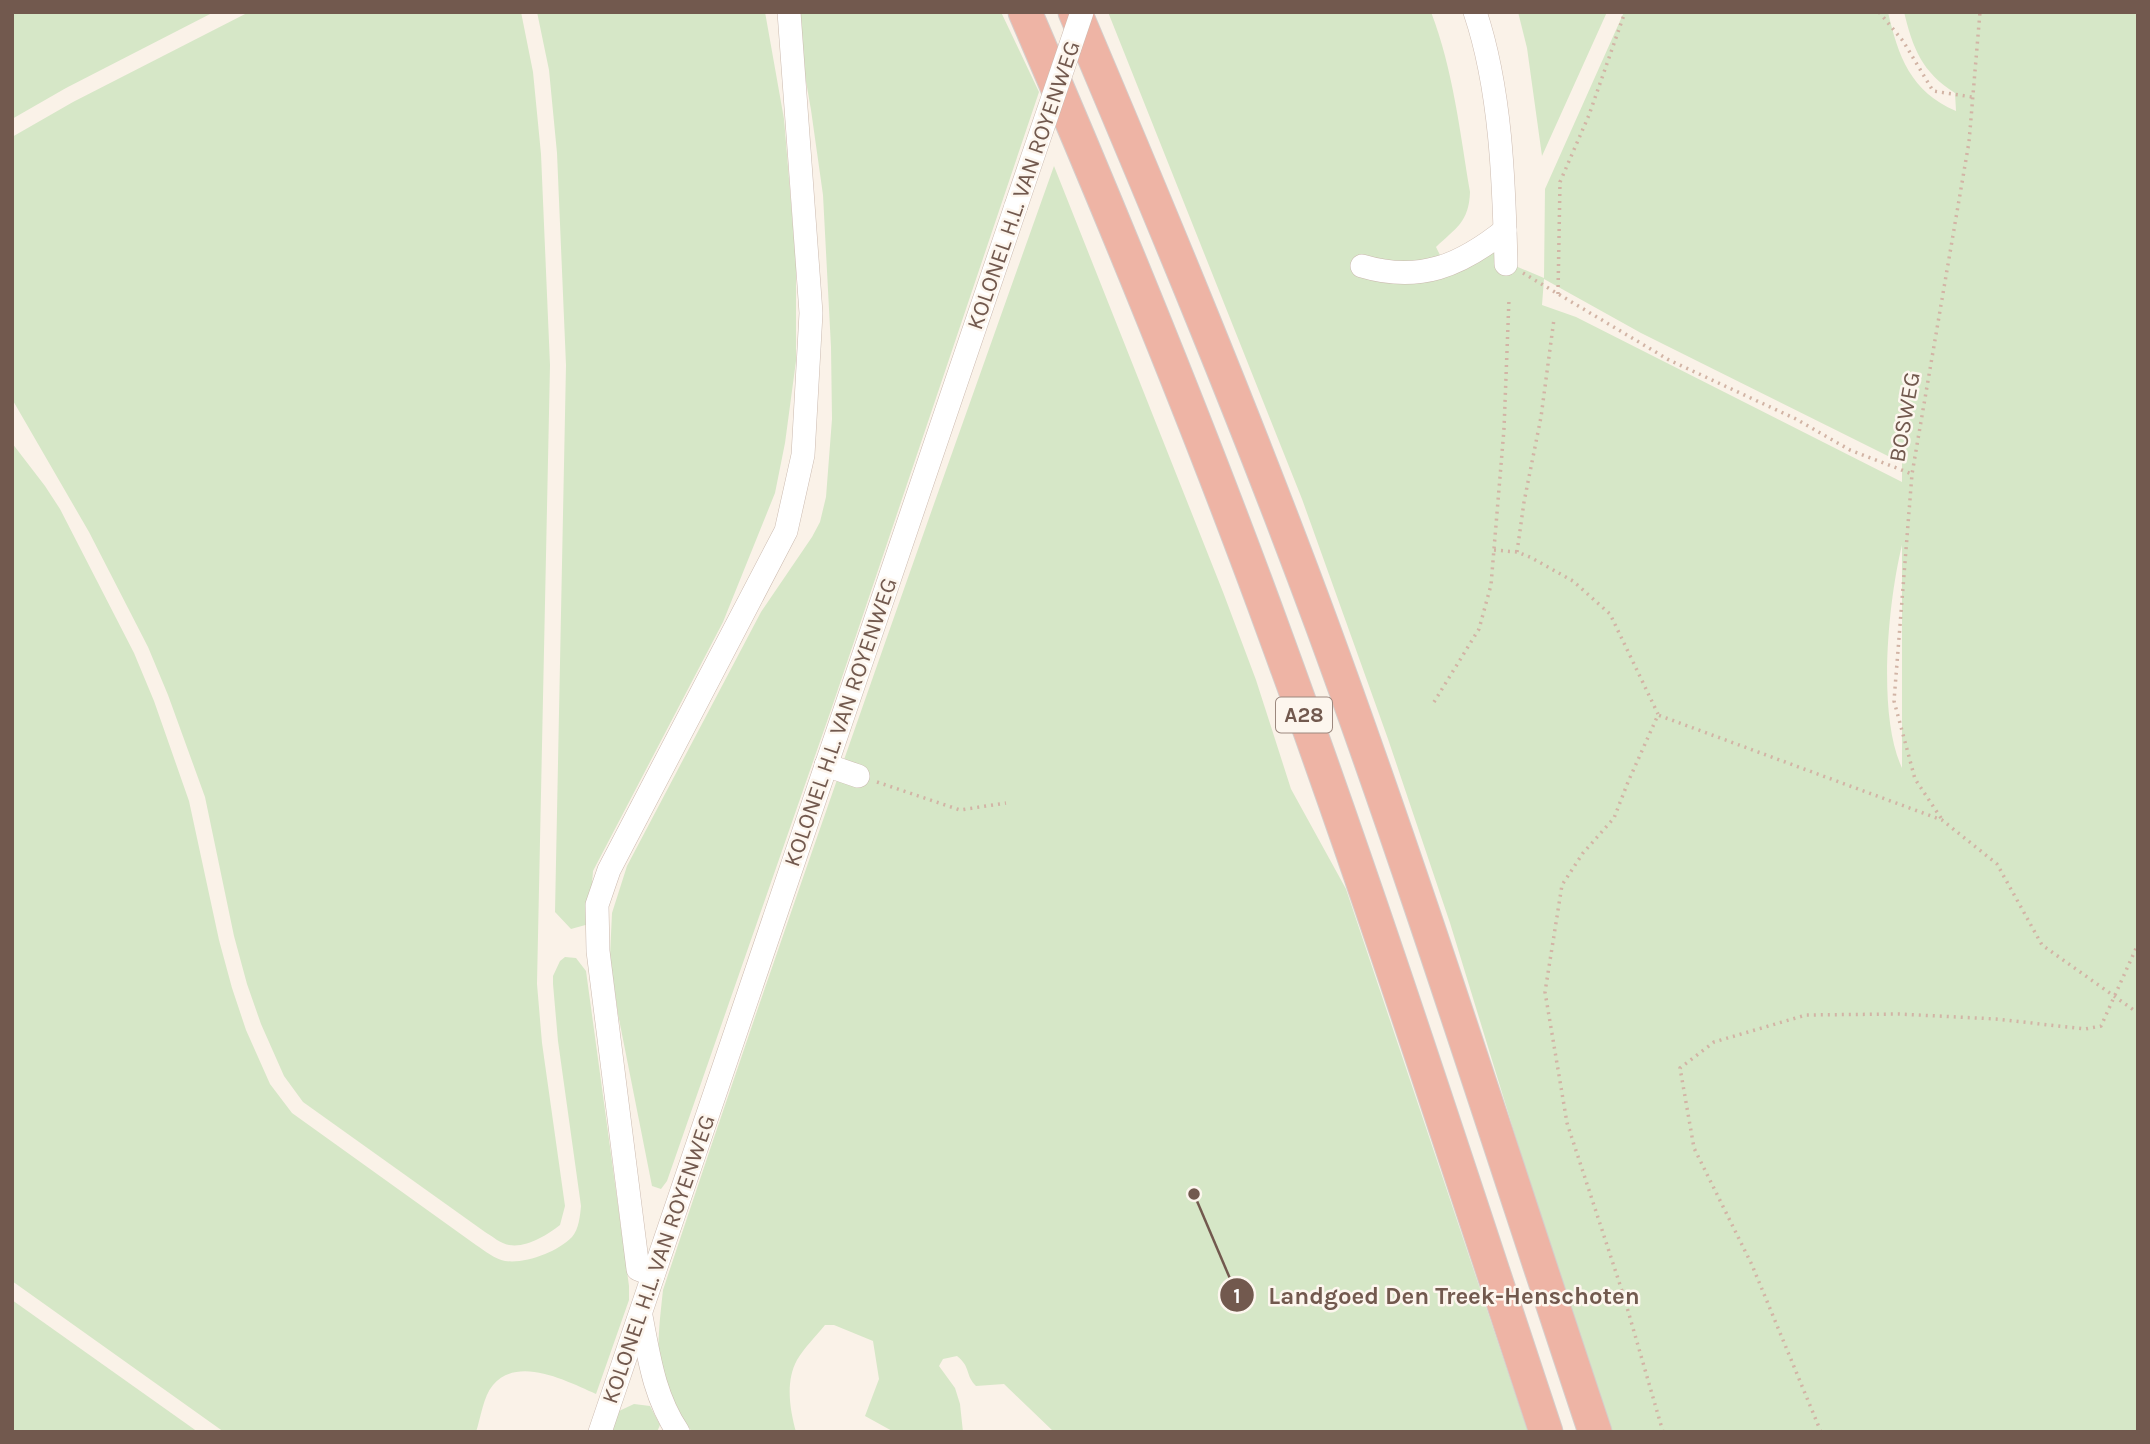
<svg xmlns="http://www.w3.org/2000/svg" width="2150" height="1444" viewBox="0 0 2150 1444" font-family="Karla,sans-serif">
<rect width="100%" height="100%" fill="#faf2e8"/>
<g fill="#d6e7c7" fill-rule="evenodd">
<polygon points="12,12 214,12 66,88 12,119"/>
<path d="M249,12H521L533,72L541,154L550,365L537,984L542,1043L565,1206L560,1225C547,1235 527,1248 509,1245C501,1244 492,1236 485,1232L303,1102L284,1076L261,1024L247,984L234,936L205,797L168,695L148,647L89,532L12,399V137L73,102Z"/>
<polygon points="537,12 765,12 784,119 796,262 796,361 785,443 775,493 723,622 593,871 589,924 571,929 555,912 566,365 557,153 549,70"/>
<polygon points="794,12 1001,12 1039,92 831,710 667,1181 661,1189 652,1186 618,1014 610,956 612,913 627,866 761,612 812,537 820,522 826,497 832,419 831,347 823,195 811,110"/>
<path d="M1108,12H1431C1453,69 1460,132 1470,192C1469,222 1456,228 1436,247L1449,273L1499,247L1513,265L1544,278L1545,189L1624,12H1888C1898,56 1911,92 1956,111L1955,93C1922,72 1913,49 1904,12H2138V1432H1611L1530,1184L1450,923L1388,739L1302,499ZM1544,279L1641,333L1902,463V482L1576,317L1542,305ZM1902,545V768C1877,715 1888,602 1902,545Z"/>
<polygon points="1518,12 1607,12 1542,156 1527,48"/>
<path d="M1054,166L1223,592L1256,680L1291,789L1346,889L1528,1432H1054L1004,1384L976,1386C965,1375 971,1367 957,1356L943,1359L939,1366L955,1388L960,1404L963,1432H894L865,1416L879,1379L873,1341L834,1325H825C816,1336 804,1348 797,1360C785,1382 790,1410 796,1432H692C684,1420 673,1408 666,1395C653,1368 660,1319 663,1290C788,913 921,540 1054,166Z"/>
<path d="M12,443L45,486L60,509L134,653L154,701L189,801L219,940L232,988L246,1030L270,1084L292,1113L476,1245C485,1251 495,1259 505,1261C526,1264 557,1252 572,1237C579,1229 580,1216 581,1206L558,1041L553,984V976L560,961L565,957L576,958L586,971L629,1286V1300L596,1394C568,1382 519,1355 493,1385C483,1397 481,1417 476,1432H224L12,1281Z"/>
<polygon points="12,1300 198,1432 12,1432"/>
<polygon points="634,1404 650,1406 660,1425 657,1432 612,1432 619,1411"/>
</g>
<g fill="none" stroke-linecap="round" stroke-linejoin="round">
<defs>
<g id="minor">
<path d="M1475,12C1501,89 1504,182 1506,264"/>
<path d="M1362,266C1419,283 1460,266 1505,230"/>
<polyline points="826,765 858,776"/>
<polyline points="653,1275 638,1269 598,951 597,905 609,870 786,531 803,455 811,313 789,12"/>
<path d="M641,1316C649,1357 654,1396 678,1432"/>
<polyline points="600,1432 1016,206"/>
</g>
<g id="highway">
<path d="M1025,12C1114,219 1200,428 1277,640C1373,902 1458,1167 1546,1432"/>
<path d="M1075,12C1161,215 1246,419 1322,625C1420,892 1505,1163 1595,1432"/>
</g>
</defs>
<use href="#minor" stroke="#cbbaaf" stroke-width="24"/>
<use href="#highway" stroke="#d5cdca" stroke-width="35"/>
<g stroke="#d2b4a5" stroke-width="3.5" stroke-dasharray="2 5" stroke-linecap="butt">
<polyline points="1879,12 1903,41 1933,91 1972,97"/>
<polyline points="1523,273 1669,360 1796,419 1850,450 1912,474"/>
<polyline points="1558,294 1560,182 1589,115 1625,12"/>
<polyline points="1494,550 1517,552 1530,557 1573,581 1610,614 1658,714"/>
<polyline points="1517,552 1524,502 1541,417 1554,319"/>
<polyline points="1434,702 1479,629 1491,585 1504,429 1509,299"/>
<polyline points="877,782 960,810 1006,803"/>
<polyline points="1941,818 1915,779 1894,701 1912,474 1969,142 1980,12"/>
<polyline points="1663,1432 1624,1297 1567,1123 1545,992 1562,885 1583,853 1614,818 1628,782 1658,715 1942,820 1997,864 2042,945 2138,1013"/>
<polyline points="1821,1432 1752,1265 1694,1148 1680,1068 1714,1042 1806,1015 1899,1014 1996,1019 2085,1029 2101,1026 2138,944"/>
</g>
<use href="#minor" stroke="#fff" stroke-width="23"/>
<use href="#highway" stroke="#eeb4a5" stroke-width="33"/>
<defs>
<polyline id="minor-bridge" points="1016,206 1082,12"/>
</defs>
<use href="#minor-bridge" stroke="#cbbaaf" stroke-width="24" stroke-linecap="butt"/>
<use href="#minor-bridge" stroke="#fff" stroke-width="23"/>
</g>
<g text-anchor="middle" stroke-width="5" stroke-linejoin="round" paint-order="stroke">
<rect fill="#fdf6ee" stroke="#9c887e" stroke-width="2" x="1276" y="697.5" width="56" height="35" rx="5"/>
<g font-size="21" font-weight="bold" fill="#72594e">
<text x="1304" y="722">A28</text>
</g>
<g font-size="23" fill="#72594e" stroke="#fdf6ee">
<text transform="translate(1023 185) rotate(-71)" y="8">KOLONEL H.L. VAN ROYENWEG</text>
<text transform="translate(1904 417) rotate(-80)" y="8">BOSWEG</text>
<text transform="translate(840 722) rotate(-71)" y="8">KOLONEL H.L. VAN ROYENWEG</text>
<text transform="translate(658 1259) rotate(-71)" y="8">KOLONEL H.L. VAN ROYENWEG</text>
</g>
</g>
<path fill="none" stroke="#72594e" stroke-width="2.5" d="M1194 1194L1237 1295"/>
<g fill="#72594e" stroke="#fdf6ee" stroke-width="2.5">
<circle cx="1194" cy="1194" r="7"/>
<circle cx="1237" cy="1295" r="18"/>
</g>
<g font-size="21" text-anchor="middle" font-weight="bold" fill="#fff">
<text x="1237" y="1303">1</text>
</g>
<g font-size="24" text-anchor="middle" font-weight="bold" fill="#72594e" stroke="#fdf6ee" stroke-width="5" stroke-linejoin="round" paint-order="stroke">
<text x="1454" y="1304">Landgoed Den Treek-Henschoten</text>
</g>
<rect width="2150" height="1444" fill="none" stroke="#72594e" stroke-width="28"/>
</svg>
